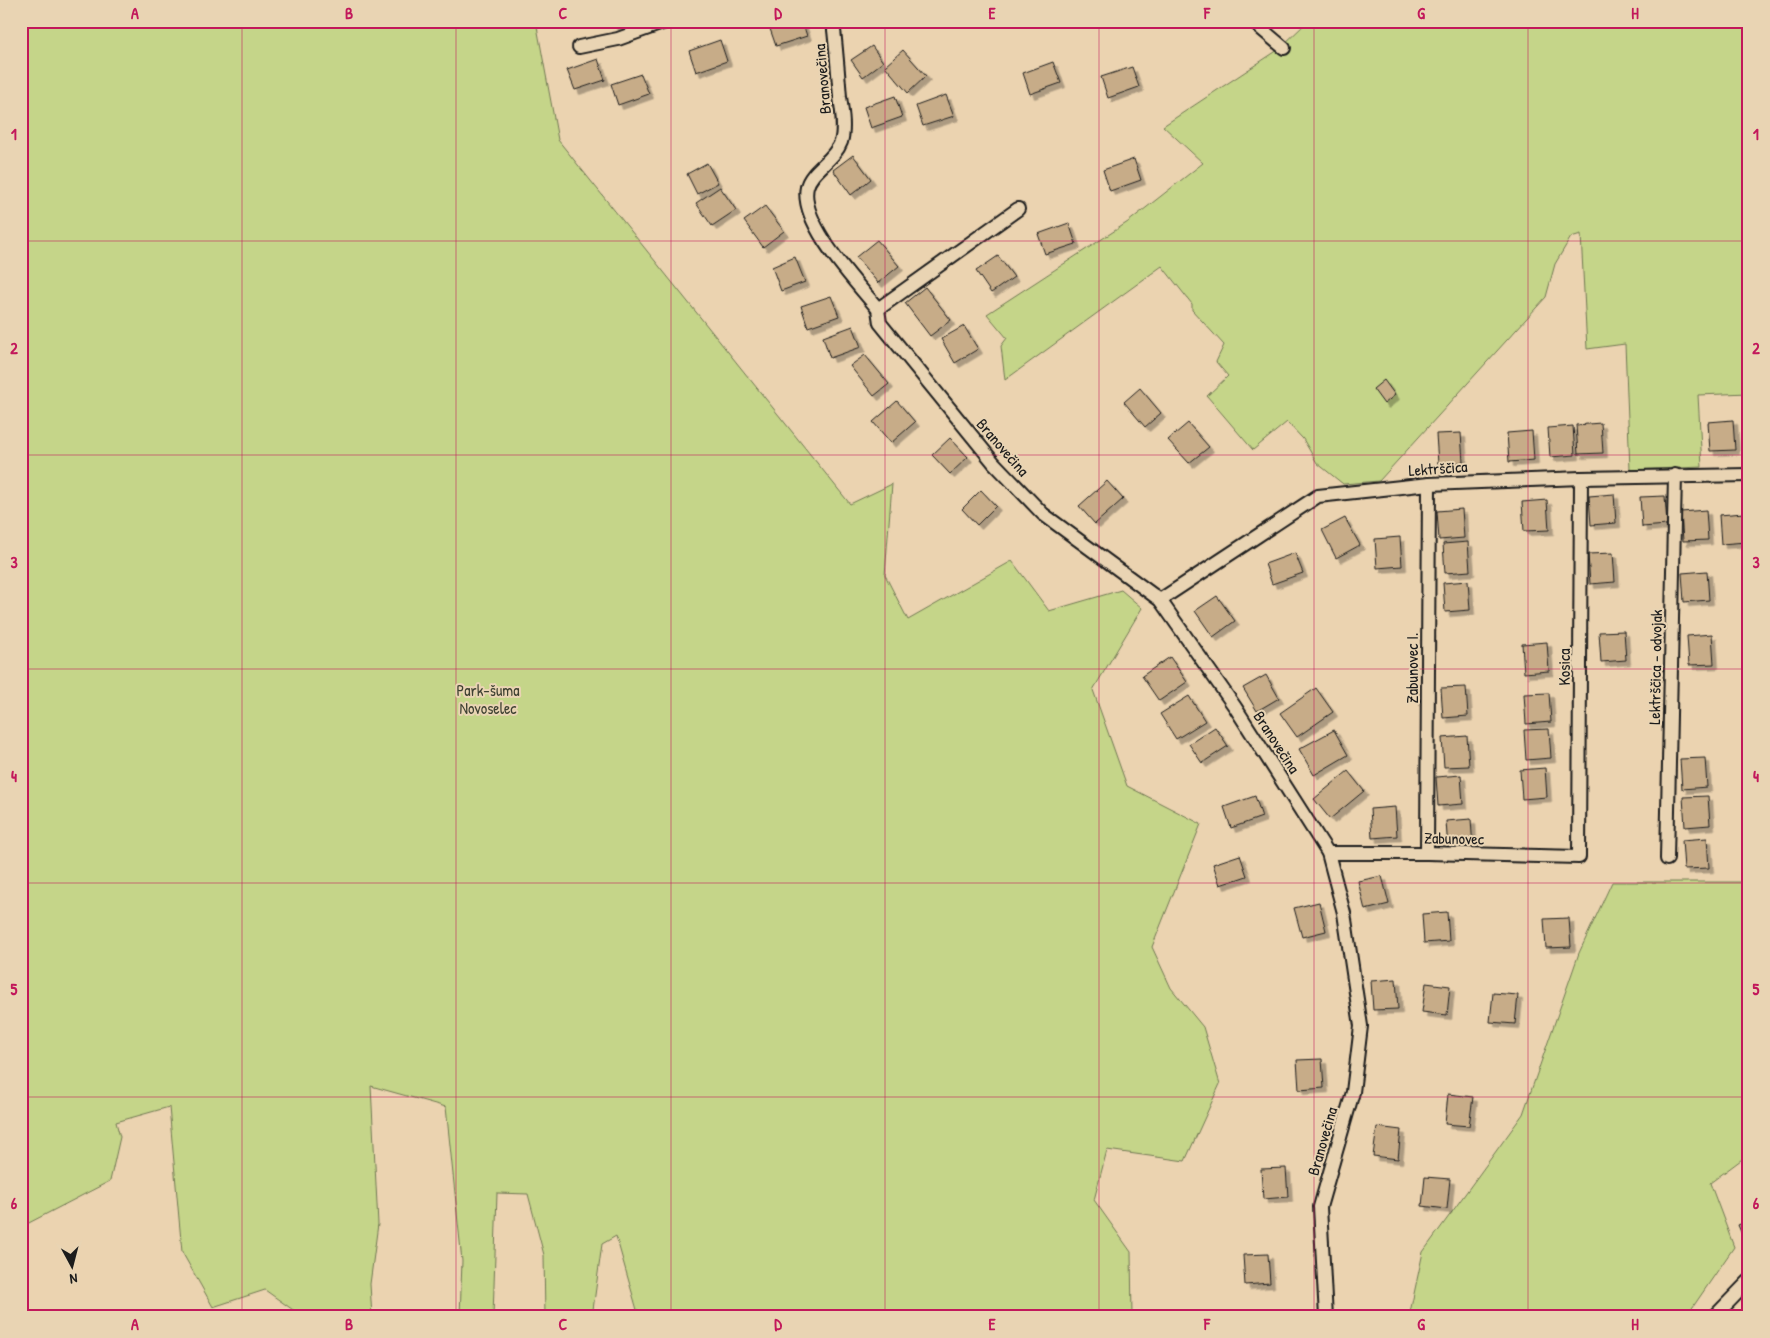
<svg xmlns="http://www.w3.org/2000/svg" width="1770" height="1338" viewBox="0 0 1770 1338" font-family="'Patrick Hand',sans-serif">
<defs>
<filter id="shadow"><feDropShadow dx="4.5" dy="4.5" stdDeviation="0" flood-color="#0004"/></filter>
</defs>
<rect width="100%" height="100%" fill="#ebd3b0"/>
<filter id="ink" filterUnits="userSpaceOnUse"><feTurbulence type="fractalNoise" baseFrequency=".02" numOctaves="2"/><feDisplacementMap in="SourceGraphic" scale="10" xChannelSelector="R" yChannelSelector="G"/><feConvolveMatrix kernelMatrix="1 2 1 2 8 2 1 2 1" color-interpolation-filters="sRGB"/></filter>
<g filter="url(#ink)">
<g fill="#c5d589" stroke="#707852">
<polygon points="21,21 536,21 558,140 850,504 892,484 885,575 908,620 1012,561 1049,611 1121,590 1142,608 1093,690 1127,786 1201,824 1152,947 1171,988 1203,1027 1220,1084 1185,1161 1107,1150 1094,1200 1131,1252 1132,1317 639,1317 616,1236 602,1244 592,1317 545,1317 544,1255 528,1194 497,1193 493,1317 460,1317 462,1261 446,1107 371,1086 378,1224 370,1284 372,1317 303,1317 265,1290 213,1307 182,1252 169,1107 116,1122 120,1137 110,1181 21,1227"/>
<polygon points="1308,21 1749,21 1749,393 1698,395 1702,467 1630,470 1625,344 1587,349 1581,234 1571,237 1555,264 1546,297 1379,481 1343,484 1317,463 1303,439 1287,422 1253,450 1207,396 1228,376 1216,362 1224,345 1192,310 1192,304 1162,266 1005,380 1001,346 1007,338 987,314 1128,222 1203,163 1163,126 1278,50"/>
<polygon points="1749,804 1749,1154 1710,1183 1734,1247 1686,1317 1409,1317 1423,1252 1523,1114 1579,953 1612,882 1742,882"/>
</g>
<g fill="#c7ac88" stroke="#1c1c1c" filter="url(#shadow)">
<polygon points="612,21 627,21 614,26"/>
<polygon points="782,21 802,21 807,36 776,46 769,26"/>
<polygon points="720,40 727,61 696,72 689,51"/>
<polygon points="872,46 883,62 863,77 851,60"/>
<polygon points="903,50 926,76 908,93 885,66"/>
<polygon points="598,59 605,80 575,90 567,70"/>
<polygon points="1053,62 1061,83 1030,94 1023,73"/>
<polygon points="1132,67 1139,87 1108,98 1101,77"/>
<polygon points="641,74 649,94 618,105 611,84"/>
<polygon points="946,95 954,116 923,126 916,106"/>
<polygon points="895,96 902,117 871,128 864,107"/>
<polygon points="853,155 871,179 851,195 833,170"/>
<polygon points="1134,159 1141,180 1110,191 1103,170"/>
<polygon points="707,163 718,183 697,194 687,174"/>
<polygon points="720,187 736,210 712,226 696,203"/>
<polygon points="765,206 784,231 763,247 744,221"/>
<polygon points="1069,223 1076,244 1045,254 1038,234"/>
<polygon points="877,240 899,266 878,283 856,257"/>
<polygon points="998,256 1014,277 991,293 976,271"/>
<polygon points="795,257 805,282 781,291 772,267"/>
<polygon points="925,287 951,320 930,336 905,303"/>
<polygon points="831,296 839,316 808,327 801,306"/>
<polygon points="853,326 861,347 830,358 823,337"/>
<polygon points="964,326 978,349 955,363 941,339"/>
<polygon points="865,355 889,384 874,396 850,366"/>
<polygon points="1384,380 1395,395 1384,404 1373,389"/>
<polygon points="1140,388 1161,413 1145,427 1124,402"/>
<polygon points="897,401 915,422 891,443 873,422"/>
<polygon points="1733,420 1735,450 1710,451 1708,422"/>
<polygon points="1188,423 1209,447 1189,463 1168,440"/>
<polygon points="1601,423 1603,453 1578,454 1576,425"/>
<polygon points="1573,426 1575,455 1550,457 1548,428"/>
<polygon points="1532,431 1534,460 1509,462 1507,433"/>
<polygon points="1461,433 1463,462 1438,464 1436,434"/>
<polygon points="950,438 968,457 950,474 932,455"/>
<polygon points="1107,481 1123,499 1095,524 1079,506"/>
<polygon points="981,490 996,506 977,525 962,509"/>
<polygon points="1614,494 1616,523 1591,525 1589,496"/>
<polygon points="1665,496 1667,525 1642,527 1640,497"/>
<polygon points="1547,500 1549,530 1524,531 1522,502"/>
<polygon points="1462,509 1464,538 1439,540 1437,511"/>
<polygon points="1706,510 1708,540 1683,541 1681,512"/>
<polygon points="1744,513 1746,542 1721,544 1719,515"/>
<polygon points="1345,518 1360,545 1336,558 1322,530"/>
<polygon points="1400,537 1402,566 1377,568 1375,539"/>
<polygon points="1468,542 1470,571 1445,573 1443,544"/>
<polygon points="1295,553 1303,573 1272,584 1265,564"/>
<polygon points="1613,553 1615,582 1590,584 1588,554"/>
<polygon points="1707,571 1709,600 1684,602 1682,573"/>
<polygon points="1468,581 1470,610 1445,612 1443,583"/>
<polygon points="1217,596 1235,621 1213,637 1195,611"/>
<polygon points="1624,631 1626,660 1601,662 1599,632"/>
<polygon points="1712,634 1714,664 1689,665 1687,636"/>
<polygon points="1547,642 1549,671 1524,673 1522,644"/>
<polygon points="1170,657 1187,682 1159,701 1142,676"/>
<polygon points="1266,675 1279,698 1257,711 1243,688"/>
<polygon points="1466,687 1468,716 1443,718 1441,688"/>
<polygon points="1316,688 1333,712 1297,737 1280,713"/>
<polygon points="1549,693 1551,722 1526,724 1524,694"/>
<polygon points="1189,696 1205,721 1176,739 1160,714"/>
<polygon points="1215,727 1228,746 1202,763 1189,744"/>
<polygon points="1549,729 1551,758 1526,760 1524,730"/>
<polygon points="1334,730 1348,755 1314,775 1299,749"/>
<polygon points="1467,736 1469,766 1444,767 1442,738"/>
<polygon points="1705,758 1707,787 1682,789 1680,759"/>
<polygon points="1545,768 1547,797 1522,799 1520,770"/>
<polygon points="1348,771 1364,791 1330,819 1314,799"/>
<polygon points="1461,775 1463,804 1438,806 1436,777"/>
<polygon points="1255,796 1262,817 1231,828 1224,807"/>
<polygon points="1708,796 1710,825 1685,827 1683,797"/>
<polygon points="1395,807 1397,836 1372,838 1370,809"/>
<polygon points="1471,819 1473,848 1448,850 1446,821"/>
<polygon points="1707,838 1709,868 1684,869 1682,840"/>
<polygon points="1240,855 1247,876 1220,885 1213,864"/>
<polygon points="1382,876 1389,904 1365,910 1358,881"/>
<polygon points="1319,902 1326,931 1302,937 1294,908"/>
<polygon points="1447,912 1449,941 1424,943 1422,914"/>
<polygon points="1569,918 1571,947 1546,948 1544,919"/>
<polygon points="1396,979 1398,1009 1373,1010 1371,981"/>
<polygon points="1426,983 1450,986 1447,1015 1422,1012"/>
<polygon points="1493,993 1518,995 1515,1024 1490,1022"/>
<polygon points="1322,1059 1324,1088 1299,1090 1297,1060"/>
<polygon points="1448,1094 1473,1097 1469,1126 1445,1124"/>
<polygon points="1377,1127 1401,1130 1398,1159 1373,1156"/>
<polygon points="1286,1168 1288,1197 1263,1199 1261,1169"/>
<polygon points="1425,1177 1450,1179 1447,1209 1422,1206"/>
<polygon points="1749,1220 1749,1245 1747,1246 1738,1225"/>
<polygon points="1268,1254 1270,1283 1245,1285 1243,1255"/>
<polygon points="1364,1312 1398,1314 1398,1317 1364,1317"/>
</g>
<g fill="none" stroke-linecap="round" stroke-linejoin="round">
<defs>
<g id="minor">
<path d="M833,21C836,46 838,72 840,97C842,111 845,129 841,142C834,161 811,170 807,187C799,223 856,282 878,309L880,323L994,463L1043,514L1160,600L1235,707L1328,853L1344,913L1361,1026L1353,1092L1320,1207L1326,1317"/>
<polyline points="1252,21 1284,48"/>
<polyline points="579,47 618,39 668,21"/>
<polyline points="878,309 1018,209"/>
<polyline points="1160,600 1318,496 1429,484 1581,478 1749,475"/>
<polyline points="1328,853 1427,853 1579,857 1581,478"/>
<polyline points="1427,853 1429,484"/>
<polyline points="1667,859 1675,475"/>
<polyline points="1714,1317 1749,1281"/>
</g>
</defs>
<use href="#minor" stroke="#1c1c1c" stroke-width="16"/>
<use href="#minor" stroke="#e9d4b3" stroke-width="12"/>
</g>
</g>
<path fill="none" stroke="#c2185b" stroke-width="1" stroke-opacity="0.55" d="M242,21V1317M456,21V1317M671,21V1317M885,21V1317M1099,21V1317M1314,21V1317M1528,21V1317M21,241H1749M21,455H1749M21,669H1749M21,883H1749M21,1097H1749"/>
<g text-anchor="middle" stroke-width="4" stroke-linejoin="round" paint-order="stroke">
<g font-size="16" fill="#1c1c1c" stroke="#e9d4b3">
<text transform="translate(822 79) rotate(-95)" y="6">Branovečina</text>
<text transform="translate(1003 447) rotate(49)" y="6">Branovečina</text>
<text transform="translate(1438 468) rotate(-4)" y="6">Lektrščica</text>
<text transform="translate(1564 667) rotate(-90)" y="6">Kosica</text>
<text transform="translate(1655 667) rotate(-89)" y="6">Lektrščica - odvojak</text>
<text transform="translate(1412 668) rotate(-90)" y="6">Zabunovec I.</text>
<text transform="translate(1277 742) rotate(57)" y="6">Branovečina</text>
<text transform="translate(1454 838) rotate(1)" y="6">Zabunovec</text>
<text transform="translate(1322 1141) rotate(-74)" y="6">Branovečina</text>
</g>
<g font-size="16" fill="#3e4132" stroke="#e9d4b3">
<text x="488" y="696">Park-šuma<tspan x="488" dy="18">Novoselec</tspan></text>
</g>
</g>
<rect width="1770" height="1338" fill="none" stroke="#e9d4b3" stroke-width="55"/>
<g transform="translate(72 1266) rotate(173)" stroke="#e9d4b3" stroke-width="4" paint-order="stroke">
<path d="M0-4L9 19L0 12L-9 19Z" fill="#1c1c1c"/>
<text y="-8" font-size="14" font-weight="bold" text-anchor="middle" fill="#1c1c1c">N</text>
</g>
<rect x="28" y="28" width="1714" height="1282" fill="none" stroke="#c2185b" stroke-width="2"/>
<g font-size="16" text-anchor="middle" font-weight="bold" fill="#c2185b">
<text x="135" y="19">A</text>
<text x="349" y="19">B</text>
<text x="563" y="19">C</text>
<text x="778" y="19">D</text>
<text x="992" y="19">E</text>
<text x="1207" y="19">F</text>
<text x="1421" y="19">G</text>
<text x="1635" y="19">H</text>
<text x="14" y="140">1</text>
<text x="1756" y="140">1</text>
<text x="14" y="354">2</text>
<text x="1756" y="354">2</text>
<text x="14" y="568">3</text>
<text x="1756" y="568">3</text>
<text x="14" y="782">4</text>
<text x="1756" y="782">4</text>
<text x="14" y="995">5</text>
<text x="1756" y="995">5</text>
<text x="14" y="1209">6</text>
<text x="1756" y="1209">6</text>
<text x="135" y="1330">A</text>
<text x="349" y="1330">B</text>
<text x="563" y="1330">C</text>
<text x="778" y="1330">D</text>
<text x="992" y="1330">E</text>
<text x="1207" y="1330">F</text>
<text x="1421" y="1330">G</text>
<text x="1635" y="1330">H</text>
</g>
</svg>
